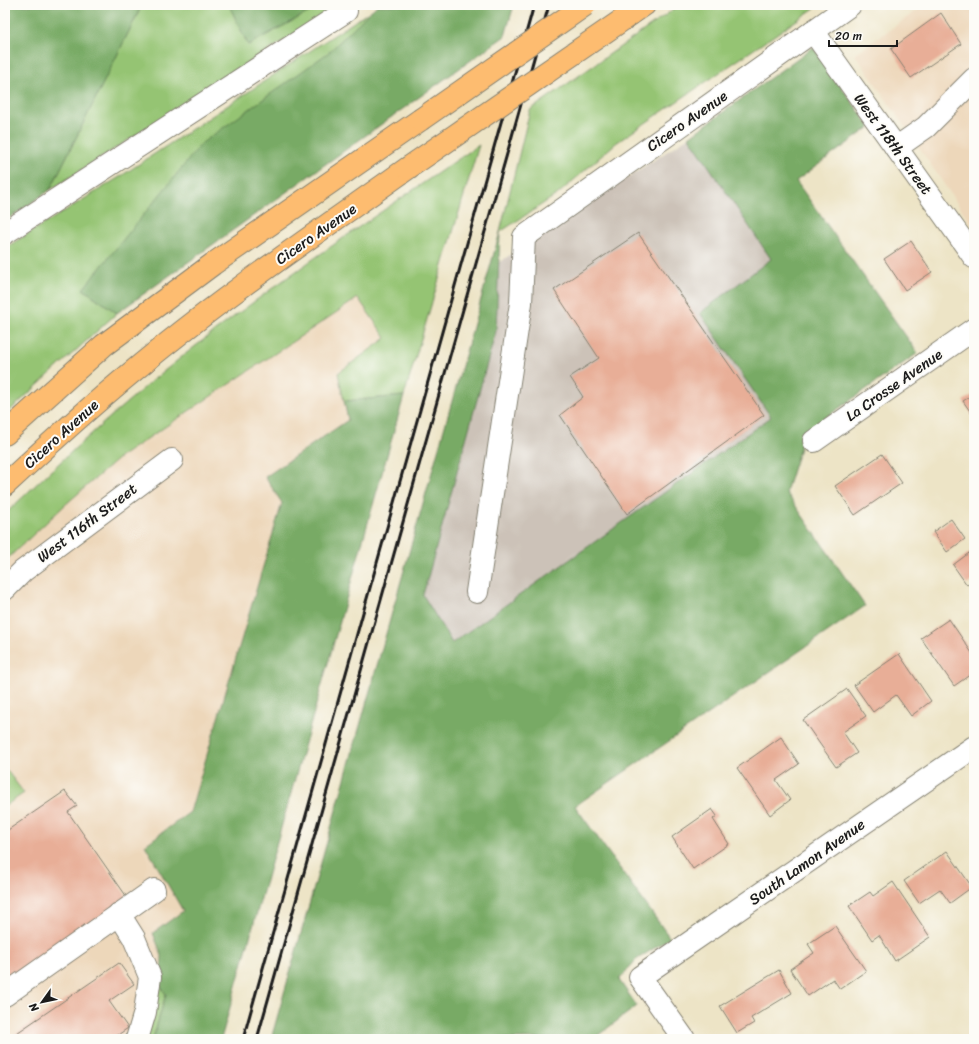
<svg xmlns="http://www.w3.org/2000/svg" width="979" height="1044" viewBox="0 0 979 1044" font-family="Sriracha,sans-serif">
<rect width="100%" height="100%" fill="#fdfcf7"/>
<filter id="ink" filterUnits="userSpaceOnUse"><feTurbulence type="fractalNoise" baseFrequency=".025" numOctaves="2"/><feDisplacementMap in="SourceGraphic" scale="8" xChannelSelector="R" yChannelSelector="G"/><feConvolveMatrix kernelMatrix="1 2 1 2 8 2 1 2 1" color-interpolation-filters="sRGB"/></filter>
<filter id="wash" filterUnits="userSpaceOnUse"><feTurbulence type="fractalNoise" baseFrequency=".012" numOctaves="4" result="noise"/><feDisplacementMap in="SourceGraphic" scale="16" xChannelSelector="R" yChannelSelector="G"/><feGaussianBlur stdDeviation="0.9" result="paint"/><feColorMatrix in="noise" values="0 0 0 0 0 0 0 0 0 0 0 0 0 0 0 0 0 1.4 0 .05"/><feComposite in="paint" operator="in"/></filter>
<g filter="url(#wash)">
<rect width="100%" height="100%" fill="#ede4c6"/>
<g fill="#edd7ba">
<polygon points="925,5 974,5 974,228 855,54"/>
<polygon points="358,298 386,338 338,373 348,420 265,477 282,503 190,812 145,845 183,911 153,933 162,956 160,986 145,1039 5,1039 5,806 24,793 5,768 5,561 65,505 120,457"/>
</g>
<polygon fill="#ccc2b8" points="689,137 772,259 700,313 771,417 452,643 423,595 496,331 498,263"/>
<g fill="#95c473" stroke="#587048">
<polygon points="142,5 229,5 248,45 322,5 340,5 50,190"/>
<polygon points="680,5 819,5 616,143 558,194 500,232 530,110"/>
<polygon points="378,6 83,289 117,313 5,415 5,248 118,178"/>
<path d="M479,145L404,396L344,401L338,373L386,338L358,298L120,457L65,505L5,561V514C53,468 102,423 153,380C255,296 369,220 479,145Z"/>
<polygon points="5,768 24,793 5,806"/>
<polygon points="160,986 166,994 153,1039 145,1039"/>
</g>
<g fill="#78aa65" stroke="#4a6340">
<polygon points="5,5 142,5 50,190 5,221"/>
<polygon points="229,5 322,5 248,45"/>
<polygon points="377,5 514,5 505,36 117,313 83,289 202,143 329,52"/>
<polygon points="813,47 870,127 796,181 918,353 805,432 786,492 865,606 575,806 670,938 636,960 619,980 637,1006 593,1039 271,1039 500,232 496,331 423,595 452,643 771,417 700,313 771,259 689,137"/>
<polygon points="404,396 221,1039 153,1039 166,994 160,986 162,956 153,933 183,911 145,845 190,812 282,503 265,477 348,420 344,401"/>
</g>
<g id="blocks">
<g fill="#e8ae97">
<polygon points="941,13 961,44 911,78 891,49"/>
<polygon points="638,233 764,415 627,514 560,415 583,397 570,377 599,358 554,290"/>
<polygon points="911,241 932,272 905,290 884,259"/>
<polygon points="974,394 974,417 963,401"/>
<polygon points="882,454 902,483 855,515 835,486"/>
<polygon points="951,519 965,539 947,552 933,532"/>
<polygon points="973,550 974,580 967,585 953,565"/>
<polygon points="949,619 974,656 974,672 954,686 921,638"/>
<polygon points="899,654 931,701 911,716 896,695 873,712 854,685"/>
<polygon points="847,689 866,716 843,732 857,753 836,767 803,720"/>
<polygon points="781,737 799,764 776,780 790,800 770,815 737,768"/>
<polygon points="65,791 77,806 68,812 129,900 5,984 5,832"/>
<polygon points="712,809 717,816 713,819 729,844 693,869 672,837"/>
<polygon points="947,851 972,887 950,903 940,889 919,903 904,881"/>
<polygon points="893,882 930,937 895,961 879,935 872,940 849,906 870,892 873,896"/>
<polygon points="835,926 866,971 840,989 833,979 808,996 790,969 814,953 808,944"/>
<polygon points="119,963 134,984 109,1001 128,1028 112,1039 8,1039"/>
<polygon points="779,970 792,993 751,1018 754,1023 737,1033 720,1006"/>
</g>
</g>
</g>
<g filter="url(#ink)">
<use href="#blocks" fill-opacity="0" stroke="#848071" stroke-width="1"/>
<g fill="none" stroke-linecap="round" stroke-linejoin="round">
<defs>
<g id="minor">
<polyline points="813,31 974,257"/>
<polyline points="896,148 926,127 974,79"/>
<polyline points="5,233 346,11"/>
<polyline points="814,441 974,329"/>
<polyline points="5,589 23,571 172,460"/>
<polyline points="477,592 521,303 524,237 850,5"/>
<polyline points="119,914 134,938 150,977 145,1012 137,1039"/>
<polyline points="5,995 154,890"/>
<polyline points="684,1039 640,977 974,747"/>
</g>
<g id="major">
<polyline points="631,14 644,5"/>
<polyline points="5,434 104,345 213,264 420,120"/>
<path d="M5,485C46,447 87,409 131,373C219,299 314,235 408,168"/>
</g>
</defs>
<use href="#minor" stroke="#848071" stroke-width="24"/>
<use href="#major" stroke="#848071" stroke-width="24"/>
<use href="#minor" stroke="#fff" stroke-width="22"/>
<use href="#major" stroke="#fdbc6f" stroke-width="22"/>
<g stroke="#1c1c1c" stroke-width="3">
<polyline points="243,1039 534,5"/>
<polyline points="257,1039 549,5"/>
</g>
<defs>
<g id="major-bridge">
<polyline points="420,120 585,5"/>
<polyline points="408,168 631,14"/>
</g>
</defs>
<use href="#major-bridge" stroke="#848071" stroke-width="24" stroke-linecap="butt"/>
<use href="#major-bridge" stroke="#fdbc6f" stroke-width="22"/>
</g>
</g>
<g text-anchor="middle" stroke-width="4" stroke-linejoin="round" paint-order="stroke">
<g font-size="15" fill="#1c1c1c" stroke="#fdfcf7">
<text transform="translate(687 121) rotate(-35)" y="5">Cicero Avenue</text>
<text transform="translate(893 144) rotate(54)" y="5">West 118th Street</text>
<text transform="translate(316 234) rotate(-35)" y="5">Cicero Avenue</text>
<text transform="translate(894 385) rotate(-35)" y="5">La Crosse Avenue</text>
<text transform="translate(61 434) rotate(-42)" y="5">Cicero Avenue</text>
<text transform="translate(87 523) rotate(-37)" y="5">West 116th Street</text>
<text transform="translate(807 862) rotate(-35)" y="5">South Lamon Avenue</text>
</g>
</g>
<rect width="979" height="1044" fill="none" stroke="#fdfcf7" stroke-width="20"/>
<g transform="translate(42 1002) rotate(237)" stroke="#fdfcf7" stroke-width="3" paint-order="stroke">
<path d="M0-3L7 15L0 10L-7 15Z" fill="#1c1c1c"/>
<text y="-6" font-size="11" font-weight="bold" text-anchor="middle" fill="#1c1c1c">N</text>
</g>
<path d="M829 40v6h68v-6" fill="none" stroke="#1c1c1c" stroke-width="2"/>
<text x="835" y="40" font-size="12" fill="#1c1c1c" stroke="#fdfcf7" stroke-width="3" paint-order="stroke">20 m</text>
</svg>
